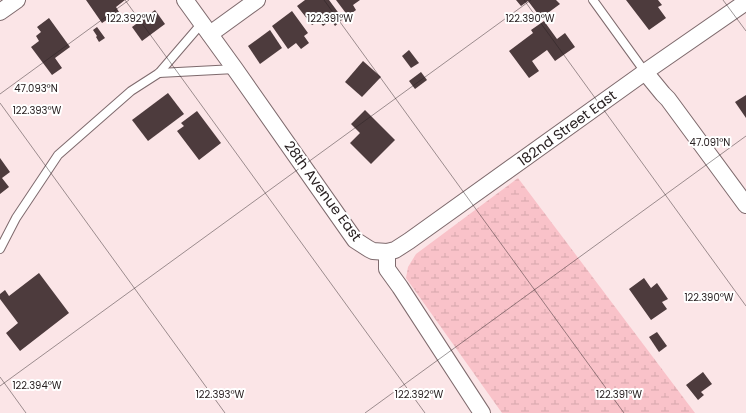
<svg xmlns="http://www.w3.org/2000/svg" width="746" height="413" viewBox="0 0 746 413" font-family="Poppins,sans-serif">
<defs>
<pattern id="wetland-marsh" width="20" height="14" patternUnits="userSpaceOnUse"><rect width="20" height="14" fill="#f9c2c9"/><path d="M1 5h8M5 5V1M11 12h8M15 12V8" fill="none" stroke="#d5a6ac"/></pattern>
</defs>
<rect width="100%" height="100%" fill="#fbe5e7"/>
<polygon fill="url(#wetland-marsh)" points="518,178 695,413 502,413 406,278 408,267 416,254"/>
<g fill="#4d3b3d">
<polygon points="86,0 125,0 116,7 119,12 102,23"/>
<polygon points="305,0 329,0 343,19 335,26 331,20 323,26 319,21 312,25 297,6"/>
<polygon points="336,0 360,0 353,5 356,10 348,16"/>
<polygon points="516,0 556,0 560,4 541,18 528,1 521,6"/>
<polygon points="626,0 658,0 662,5 658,7 666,18 649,30"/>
<polygon points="155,10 165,24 142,41 132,27"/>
<polygon points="292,11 308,33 304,36 309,43 301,49 296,43 288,49 272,26"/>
<polygon points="49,18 70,47 55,58 62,68 52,75 31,47 39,41 36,36 41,32 37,27"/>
<polygon points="544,21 557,39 565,33 575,47 555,61 547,50 532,61 539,71 529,78 509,51 533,33 531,30"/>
<polygon points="97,27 105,38 99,42 96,37 97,36 93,30"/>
<polygon points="270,30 282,48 260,64 248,46"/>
<polygon points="409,50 419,63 411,68 402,56"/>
<polygon points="363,61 381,77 362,97 345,82"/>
<polygon points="421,72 427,80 415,89 409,81"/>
<polygon points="168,93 184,114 148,141 132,120"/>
<polygon points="746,95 746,118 735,102"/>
<polygon points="365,110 395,140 371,164 350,143 360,133 351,124"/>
<polygon points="197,111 221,143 199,160 177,131 184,126 181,123"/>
<polygon points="0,158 10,172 2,178 9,187 0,194"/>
<polygon points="39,273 69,313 20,351 6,333 18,323 0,299 0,294 5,290 9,296"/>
<polygon points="644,278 651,288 657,283 668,299 662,302 667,309 651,320 629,289"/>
<polygon points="657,332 667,346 659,352 649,337"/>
<polygon points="703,372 712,384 701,392 704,395 698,400 686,385"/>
</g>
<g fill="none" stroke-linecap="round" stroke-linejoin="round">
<defs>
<g id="lane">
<polyline points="593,0 645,72"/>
<polyline points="159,73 235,69"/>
<polyline points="0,249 16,218 58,155 131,91 159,73 202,23"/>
</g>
<g id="street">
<polyline points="185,0 235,69 355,240 369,249 373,251 387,252 395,250 409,241 645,72 746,2"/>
<polyline points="0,12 17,0"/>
<polyline points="210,34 257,0"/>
<polyline points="645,72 663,94 668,99 746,205"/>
<polyline points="387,252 387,269 400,287 482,413"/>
</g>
</defs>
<use href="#lane" stroke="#7e6a6d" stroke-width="10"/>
<use href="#street" stroke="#7e6a6d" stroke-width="18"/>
<use href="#lane" stroke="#fff" stroke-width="8"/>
<use href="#street" stroke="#fff" stroke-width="16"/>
</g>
<path fill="none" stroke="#282021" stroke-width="1" stroke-opacity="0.45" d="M125,0L425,413M324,0L624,413M524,0L746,306M723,0L746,31M0,94L129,0M0,103L225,413M0,377L26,413M0,386L531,0M365,413L746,136"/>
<g text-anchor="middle" stroke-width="4" stroke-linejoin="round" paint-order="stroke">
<g font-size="14" fill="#282021" stroke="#fff">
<text transform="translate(567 128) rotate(-36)" y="5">182nd Street East</text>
<text transform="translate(323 191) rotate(54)" y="5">28th Avenue East</text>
</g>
</g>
<g font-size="10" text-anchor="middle" fill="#282021" stroke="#fff" stroke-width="4" stroke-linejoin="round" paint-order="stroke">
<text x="131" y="22">122.392°W</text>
<text x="330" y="22">122.391°W</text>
<text x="530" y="22">122.390°W</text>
<text x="36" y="92">47.093°N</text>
<text x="37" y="114">122.393°W</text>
<text x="710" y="146">47.091°N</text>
<text x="709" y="301">122.390°W</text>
<text x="37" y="389">122.394°W</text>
<text x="220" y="398">122.393°W</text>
<text x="419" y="398">122.392°W</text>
<text x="619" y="398">122.391°W</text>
</g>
</svg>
